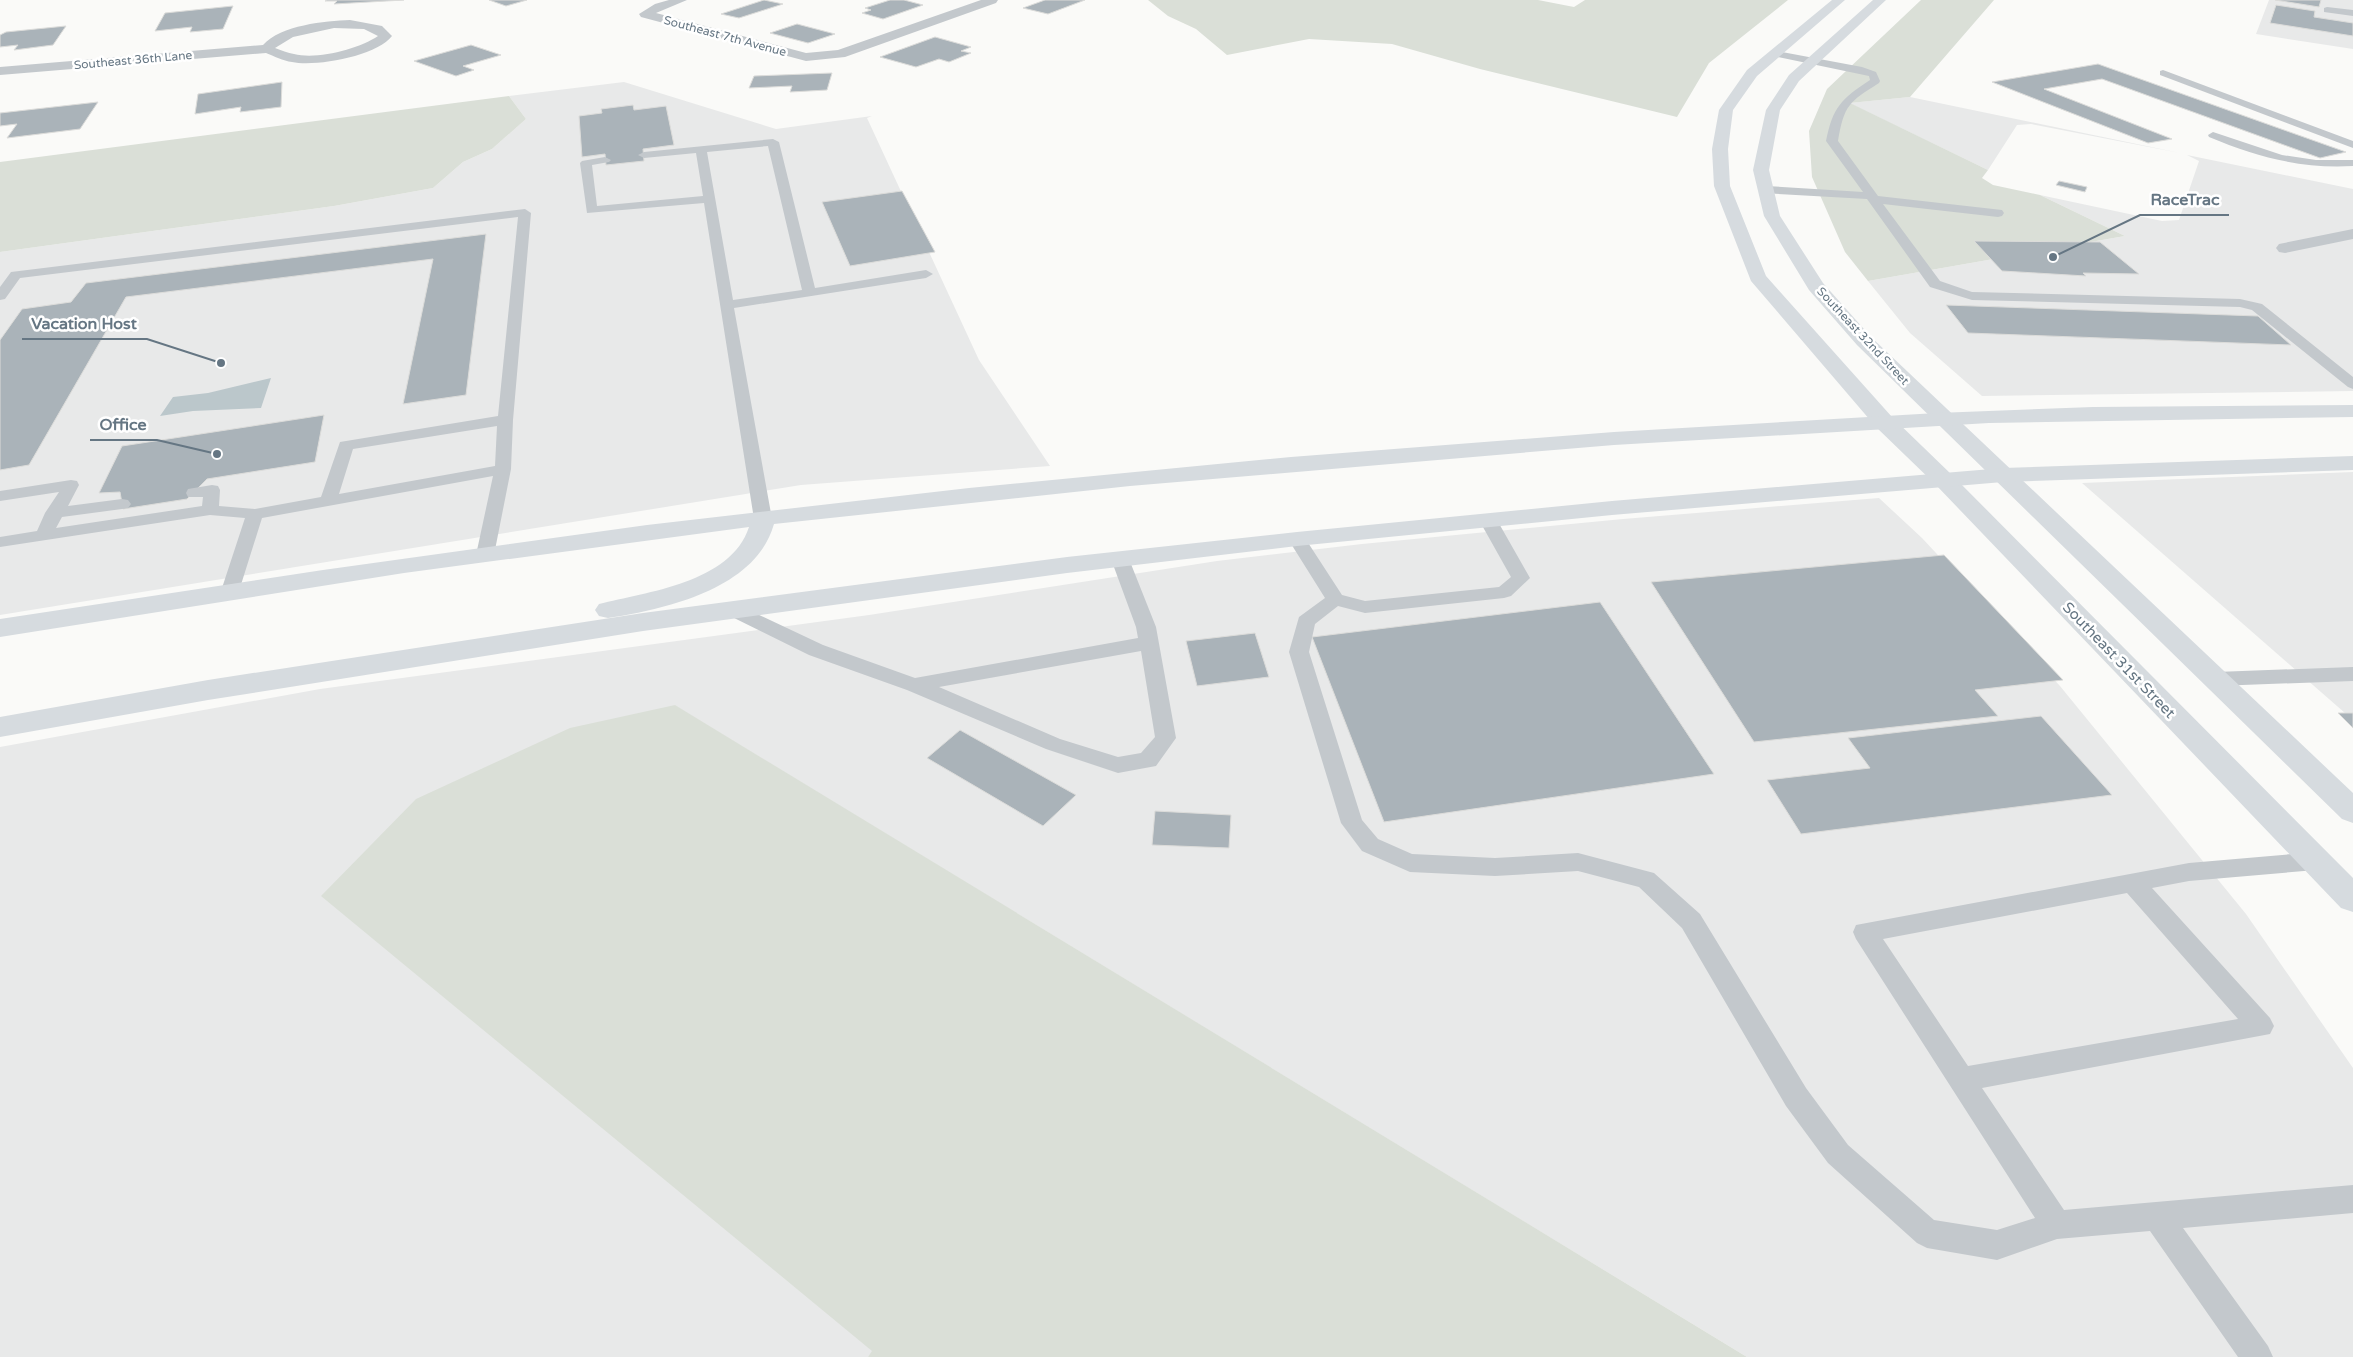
<svg xmlns="http://www.w3.org/2000/svg" width="2353" height="1357" viewBox="0 0 2353 1357" font-family="'Varela Round',sans-serif">
<rect width="100%" height="100%" fill="#fafaf8"/>
<g fill="#e8e9e9">
<polygon points="2269,0 2353,0 2353,49 2256,34"/>
<polygon points="624,82 776,129 872,116 867,118 979,360 1050,466 801,485 0,615 0,252 334,206 433,188 463,162 492,149 526,119 509,96"/>
<polygon points="1910,97 2180,153 2031,124 2017,125 1988,170 1849,103"/>
<polygon points="2187,155 2353,189 2353,391 1982,396 1910,333 1868,281 2125,236 2040,195 2162,221 2179,220 2199,161"/>
<polygon points="2353,472 2353,720 2082,483"/>
<polygon points="1879,498 1922,538 2060,686 2246,914 2353,1068 2353,1357 1747,1357 674,705 873,1352 868,1357 0,1357 0,747 320,689 869,615 1217,561 1362,544 1623,519"/>
</g>
<g fill="#dadfd7">
<polygon points="1148,0 1538,0 1574,7 1585,0 1788,0 1709,63 1677,117 1480,69 1392,44 1309,39 1227,55 1196,29 1168,16"/>
<polygon points="1921,0 1994,0 1910,97 1850,103 1988,170 1982,178 1993,185 2040,195 2125,236 1868,281 1845,252 1812,177 1809,131 1827,89"/>
<polygon points="509,96 526,119 492,149 463,162 433,188 334,206 0,252 0,162"/>
<polygon points="675,705 1747,1357 868,1357 872,1351 321,896 416,799 570,728"/>
</g>
<polygon fill="#bbc7cb" points="271,378 261,408 193,411 160,416 173,397 208,393"/>
<g fill="#aab3b9" stroke="#dcdcda">
<polygon points="327,0 404,0 334,4 337,1 325,1"/>
<polygon points="489,0 527,0 506,6"/>
<polygon points="764,0 783,4 739,18 721,14"/>
<polygon points="890,0 904,0 923,5 883,19 862,13 871,10 865,8"/>
<polygon points="1045,0 1085,0 1048,14 1023,8"/>
<polygon points="2275,0 2321,0 2319,7"/>
<polygon points="2276,5 2315,11 2314,17 2353,23 2353,36 2270,23"/>
<polygon points="233,6 223,29 190,32 192,27 155,31 165,13"/>
<polygon points="797,24 835,34 808,43 770,33"/>
<polygon points="66,26 53,45 14,50 18,45 0,47 0,35 6,32"/>
<polygon points="935,37 971,47 961,51 971,53 949,62 939,59 916,67 880,57"/>
<polygon points="471,45 501,55 463,66 474,70 456,76 414,61"/>
<polygon points="2098,64 2346,152 2320,158 2102,79 2044,89 2172,139 2148,143 1992,82"/>
<polygon points="832,73 827,90 790,92 792,86 749,88 754,76"/>
<polygon points="282,82 281,107 240,112 241,107 195,114 198,94"/>
<polygon points="98,102 80,129 7,138 17,124 0,126 0,113"/>
<polygon points="633,105 634,110 666,106 674,145 643,149 644,161 606,165 605,154 582,157 579,116 602,113 601,109"/>
<polygon points="2059,181 2087,187 2085,192 2056,185"/>
<polygon points="902,191 935,252 850,266 822,202"/>
<polygon points="486,234 466,395 403,404 433,259 126,297 29,465 0,470 0,340 22,309 71,302 86,283"/>
<polygon points="1974,241 2100,242 2139,274 2083,273 2086,276 2002,271"/>
<polygon points="1946,305 2258,316 2291,345 1968,333"/>
<polygon points="324,415 315,462 207,479 187,499 123,509 120,492 99,493 122,446"/>
<polygon points="1944,555 2063,680 1975,690 1998,716 1754,742 1651,582"/>
<polygon points="1600,602 1714,774 1384,822 1312,637"/>
<polygon points="1255,633 1269,677 1197,686 1186,641"/>
<polygon points="2338,713 2353,713 2353,728"/>
<polygon points="2041,716 2112,795 1801,834 1767,780 1870,768 1848,738"/>
<polygon points="960,730 1076,795 1043,826 927,758"/>
<polygon points="1155,811 1231,815 1229,848 1152,845"/>
</g>
<g fill="none" stroke-linecap="round" stroke-linejoin="round">
<g fill="#c3c8cc" fill-rule="evenodd">
<polygon points="2327,7 2353,10 2353,16 2324,12 2324,8"/>
<path d="M1776,51L1862,67L1876,72L1880,81L1879,83C1849,102 1844,105 1838,141L1878,196L2002,210L2004,213L2002,216L1998,217L1883,204L1940,281L1972,292L2240,299L2262,304L2353,377V389L2348,387L2252,310L2240,307L1972,300L1930,287L1867,199L1762,193L1760,190L1766,186L1863,192L1826,141C1833,107 1841,99 1870,80L1869,76L1773,56V52Z"/>
<polygon points="2163,70 2353,141 2353,148 2160,75 2160,71"/>
<path d="M2213,132L2282,155L2316,160H2353V166C2301,169 2257,157 2209,137L2208,135Z"/>
<path d="M773,139L779,142L815,288L926,270L933,274L926,278L734,308L772,519L769,523H757L754,519L704,203L587,213L580,163L582,161L605,157L611,160L609,162L592,165L597,206L703,196L696,153L644,158L638,155L644,152ZM768,146L802,290L733,300L707,152Z"/>
<path d="M525,209L531,213L513,420L511,469L494,555L491,559H479L476,555L493,476L262,518L239,591L237,595L230,597L223,595L221,591L245,518L210,515L0,547V537L37,531L45,513L59,492L0,501V491L71,480L77,481L79,485L68,506L122,499L128,500L131,504L128,508L122,509L62,517L56,528L202,506L203,497H188L186,493L188,489L212,485L218,486L220,490L219,506L255,509L321,497L340,442L498,416L518,217L20,278L5,299L0,300V287L11,272ZM497,426L495,466L339,494L353,449Z"/>
<path d="M1488,515L1494,516L1497,520L1530,578L1511,596L1504,598L1365,613L1338,606L1315,624L1309,652L1362,820L1378,839L1412,854L1495,858L1578,853L1654,873L1700,914L1806,1088L1848,1145L1934,1220L1997,1230L2035,1218L1856,939L1853,932L1856,925L2189,863L2316,852L2324,855L2328,861L2324,867L2316,870L2189,881L2152,888L2270,1018L2274,1026L2270,1034L1982,1088L2064,1210L2353,1185V1213L2183,1228L2268,1346L2273,1357H2238L2150,1231L2057,1239L1997,1260L1927,1248L1917,1243L1828,1163L1786,1106L1682,928L1639,887L1578,871L1495,876L1410,872L1362,851L1341,823L1289,652L1299,617L1325,598L1288,539L1291,535H1303L1342,595L1365,601L1499,587L1511,577L1479,520L1482,516ZM2127,893L2238,1019L1968,1066L1883,939Z"/>
<path d="M1120,553L1126,555L1129,559L1156,627L1176,738L1156,766L1118,773L1046,749L907,690L809,655L726,614L724,610L726,606L733,604L740,606L823,645L915,678L1138,638L1136,627L1111,559L1114,555ZM1141,651L1155,737L1141,753L1118,757L1060,739L939,687Z"/>
<polygon points="2353,667 2353,681 2216,686 2209,684 2206,679 2209,674 2216,672"/>
</g>
<g fill="#c3c8cc" fill-rule="evenodd">
<polygon points="669,0 687,0 656,13 806,53 838,50 981,0 998,0 996,3 845,57 806,61 641,17 639,14 655,4"/>
<path d="M350,20L382,26L392,36C377,56 316,67 292,62C283,61 274,56 266,53L0,75V67L263,45C281,25 325,21 350,20ZM334,28L364,29L378,36C359,49 317,60 294,54C288,53 281,50 275,48L293,37Z"/>
<polygon points="2353,229 2353,239 2285,253 2279,252 2276,248 2279,244"/>
</g>
<g fill="#d6dbdf" fill-rule="evenodd">
<polygon points="1832,0 1845,0 1757,76 1733,110 1728,149 1730,186 1766,276 1892,417 1952,475 2353,878 2353,912 2341,908 1936,485 1876,427 1751,281 1714,186 1712,149 1719,110 1747,70"/>
<polygon points="1873,0 1886,0 1799,81 1780,110 1769,170 1780,216 1823,283 1871,337 2353,793 2353,823 2342,819 1857,345 1809,290 1764,216 1753,170 1766,110 1789,75"/>
</g>
<g fill="#d6dbdf" fill-rule="evenodd">
<path d="M2353,405V417L1989,423L1614,445L1130,486L774,524C756,589 665,609 608,618L599,616L595,610L599,604C646,592 731,583 749,527L404,573L0,637V619L323,570L647,525L969,488L1291,457L1614,432L1937,413L2093,407Z"/>
<polygon points="2353,456 2353,470 2003,482 1612,515 1297,546 1067,573 643,631 208,700 0,737 0,717 208,680 643,613 1067,557 1297,532 1612,501 2003,468"/>
</g>
</g>
<g text-anchor="middle" stroke-width="5" stroke-linejoin="round" paint-order="stroke">
<g font-size="12" fill="#657683" stroke="#fff">
<text transform="translate(725 36) rotate(15)" y="4">Southeast 7th Avenue</text>
<text transform="translate(133 60) rotate(-5)" y="4">Southeast 36th Lane</text>
<text transform="translate(1863 336) rotate(47)" y="4">Southeast 32nd Street</text>
</g>
<g font-size="15" fill="#657683" stroke="#fff">
<text transform="translate(2119 660) rotate(46)" y="5">Southeast 31st Street</text>
</g>
</g>
<path fill="none" stroke="#657683" stroke-width="2" d="M2053 257L2140 215H2229M221 363L147 339H22M217 454L157 440H90"/>
<g fill="#657683" stroke="#fff" stroke-width="2">
<circle cx="2053" cy="257" r="5"/>
<circle cx="221" cy="363" r="5"/>
<circle cx="217" cy="454" r="5"/>
</g>
<g font-size="16" text-anchor="middle" font-weight="bold" fill="#657683" stroke="#fff" stroke-width="5" stroke-linejoin="round" paint-order="stroke">
<text x="2185" y="205">RaceTrac</text>
<text x="84" y="329">Vacation Host</text>
<text x="123" y="430">Office</text>
</g>
</svg>
